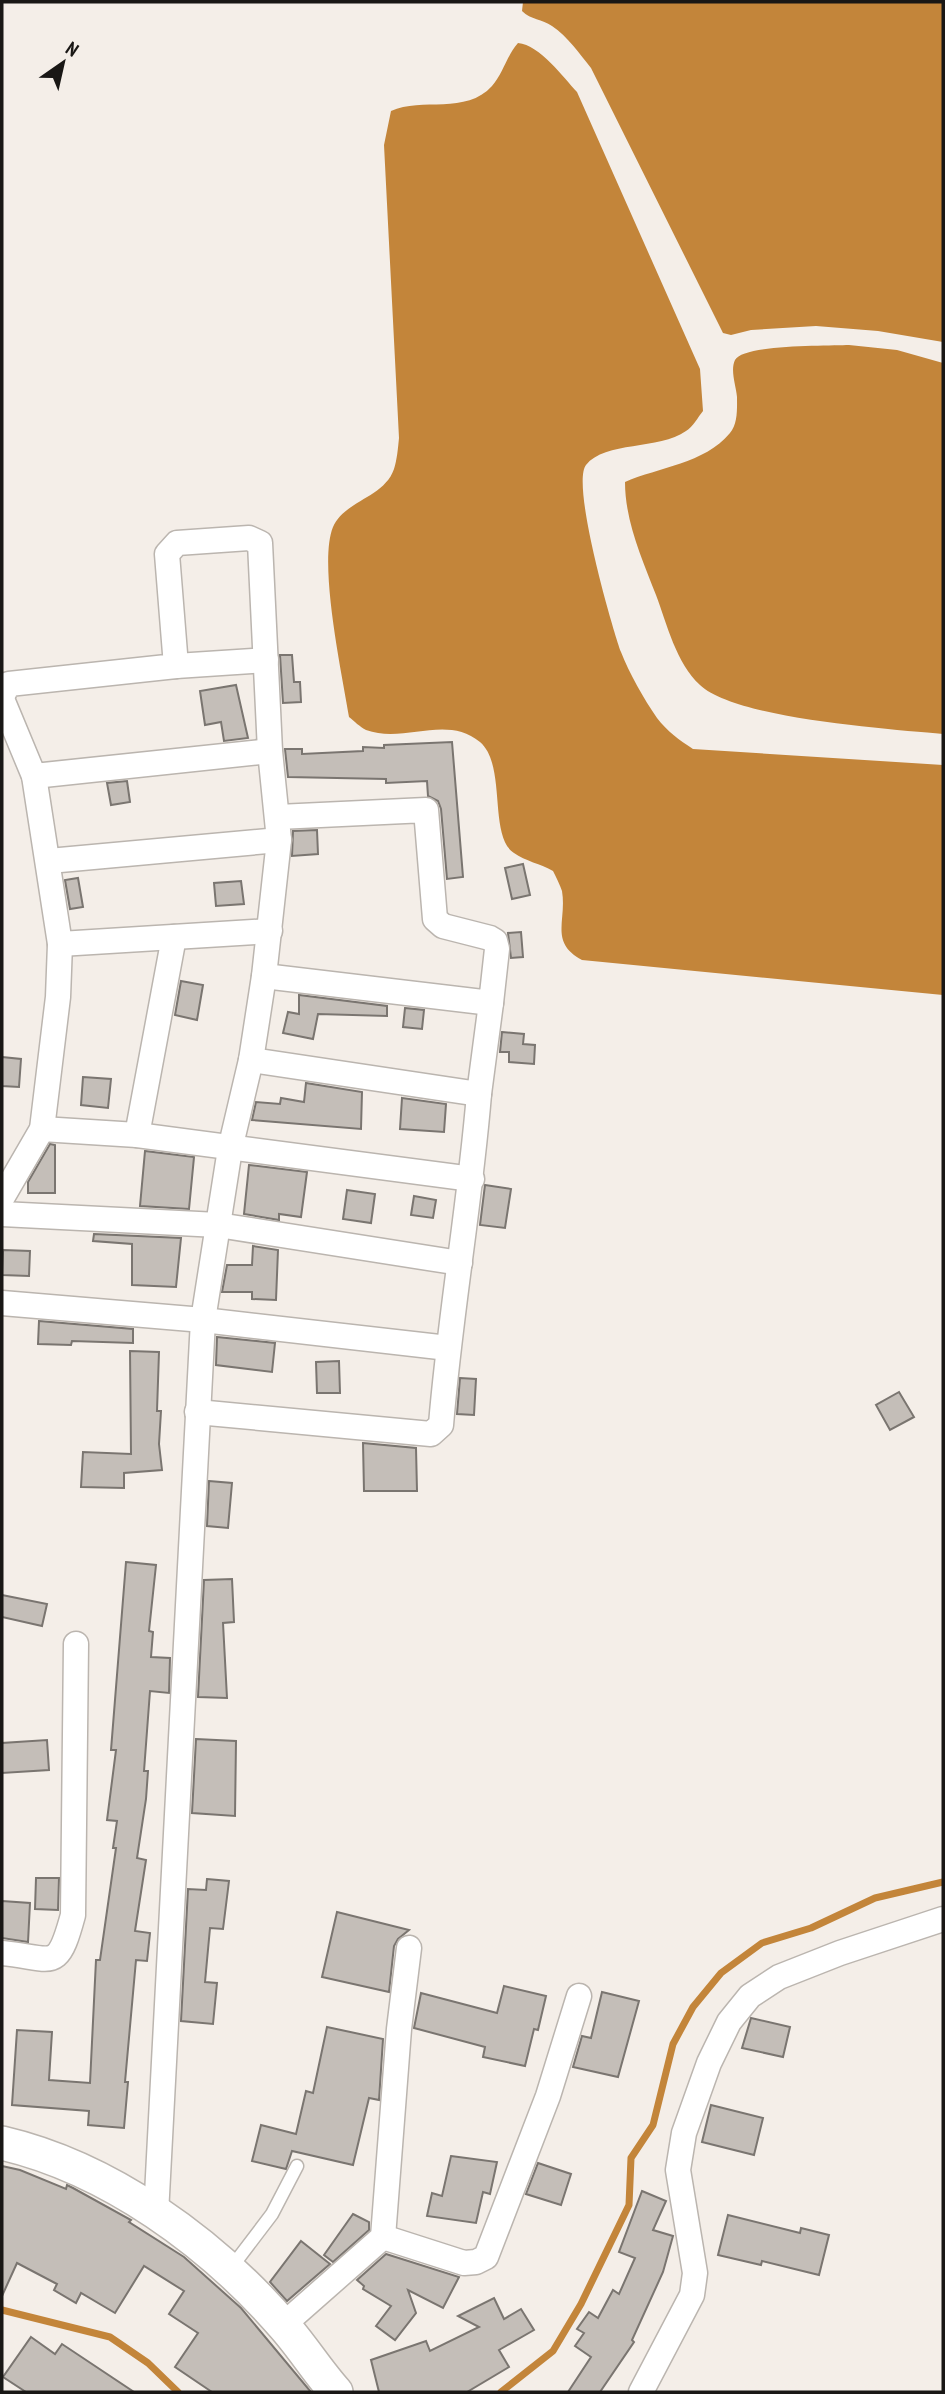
<svg xmlns="http://www.w3.org/2000/svg" width="945" height="2394" viewBox="0 0 945 2394" font-family="'PT Sans Narrow',sans-serif">
<rect width="100%" height="100%" fill="#f4eee8"/>
<g fill="#c3853a">
<path d="M523,2H943V342L878,331L816,326L751,330L731,335L723,333L591,68C579,53 568,37 552,26C542,19 531,20 522,11Z"/>
<path d="M518,43C540,45 563,77 577,92L700,369L703,411C698,417 693,427 686,431C659,450 605,441 586,465C571,484 611,624 621,652C629,673 644,699 657,718C667,731 679,740 693,749L943,765V995L582,960C549,942 567,921 562,891C560,885 556,877 553,871C541,864 525,861 514,853C488,836 507,765 480,742C446,714 404,744 366,730C360,727 354,721 349,717C342,674 318,563 333,527C345,500 384,498 394,469C397,460 398,448 399,438L384,145L391,111C422,97 466,115 492,86C503,74 507,55 518,43Z"/>
<path d="M849,345L897,350L943,363V734C890,729 736,719 700,685C676,663 667,624 656,595C642,559 625,521 625,482C659,467 704,464 730,433C738,424 737,408 737,397C736,386 730,370 735,360C743,344 830,346 849,345Z"/>
</g>
<g fill="none" stroke-linecap="round" stroke-linejoin="round">
<g stroke="#c3853a" stroke-width="7">
<polyline points="2,2310 110,2337 148,2363 178,2392"/>
<polyline points="501,2392 553,2351 581,2304 629,2205 631,2158 653,2125 673,2044 693,2007 721,1973 762,1943 811,1928 875,1898 943,1882"/>
</g>
</g>
<g fill="#c4beb8" stroke="#7a7570" stroke-width="2">
<polygon points="280,655 292,655 294,682 300,682 301,702 283,703"/>
<polygon points="236,685 248,738 224,741 221,722 205,725 200,691"/>
<polygon points="452,742 463,877 447,879 441,809 438,801 428,796 427,781 386,783 386,779 288,777 285,749 302,749 302,754 363,751 363,747 384,748 384,745"/>
<polygon points="127,781 130,802 111,805 107,783"/>
<polygon points="317,830 318,854 292,856 293,831"/>
<polygon points="523,864 530,895 512,899 505,868"/>
<polygon points="78,878 83,907 70,909 65,880"/>
<polygon points="241,881 244,904 216,906 214,883"/>
<polygon points="521,932 523,957 511,958 508,933"/>
<polygon points="181,981 203,985 197,1020 175,1015"/>
<polygon points="299,995 387,1006 387,1016 318,1014 313,1039 283,1033 288,1012 299,1014"/>
<polygon points="405,1008 424,1010 422,1029 403,1027"/>
<polygon points="502,1032 524,1034 523,1044 535,1045 534,1064 509,1062 509,1052 500,1052"/>
<polygon points="2,1057 21,1059 19,1087 2,1086"/>
<polygon points="83,1077 111,1079 108,1108 81,1105"/>
<polygon points="306,1083 362,1092 361,1129 252,1120 256,1102 280,1104 281,1098 304,1102"/>
<polygon points="402,1098 446,1104 444,1132 400,1129"/>
<polygon points="50,1144 55,1145 55,1193 28,1193 28,1182"/>
<polygon points="145,1151 194,1157 189,1209 140,1206"/>
<polygon points="249,1165 307,1172 301,1217 279,1214 279,1220 244,1214"/>
<polygon points="485,1185 511,1189 505,1228 480,1225"/>
<polygon points="347,1190 375,1194 371,1223 343,1219"/>
<polygon points="414,1196 436,1200 433,1218 411,1215"/>
<polygon points="94,1234 181,1238 176,1287 132,1285 132,1244 93,1241"/>
<polygon points="253,1246 278,1250 276,1300 252,1299 252,1292 222,1292 227,1265 252,1265"/>
<polygon points="3,1250 30,1251 29,1276 2,1275"/>
<polygon points="39,1321 133,1329 133,1343 72,1341 71,1345 38,1344"/>
<polygon points="217,1337 275,1343 272,1372 216,1365"/>
<polygon points="130,1351 159,1352 157,1411 161,1411 159,1444 162,1470 124,1473 124,1488 81,1487 83,1452 131,1454"/>
<polygon points="339,1361 340,1393 317,1393 316,1362"/>
<polygon points="460,1378 476,1379 474,1415 457,1414"/>
<polygon points="899,1392 914,1417 890,1430 876,1405"/>
<polygon points="363,1443 416,1448 417,1491 364,1491"/>
<polygon points="209,1481 232,1483 228,1528 207,1526"/>
<polygon points="126,1562 156,1565 149,1631 153,1632 151,1657 170,1658 169,1693 150,1691 144,1771 148,1771 146,1799 137,1858 146,1860 135,1931 150,1933 147,1961 136,1960 125,2082 128,2082 124,2128 88,2125 89,2111 12,2105 17,2030 52,2032 49,2080 90,2083 96,1960 100,1960 116,1848 113,1848 117,1821 107,1820 116,1750 111,1750"/>
<polygon points="232,1579 234,1622 223,1623 227,1698 198,1697 204,1580"/>
<polygon points="2,1595 47,1604 42,1626 2,1617"/>
<polygon points="196,1739 236,1741 235,1816 192,1813"/>
<polygon points="47,1740 49,1770 2,1773 2,1743"/>
<polygon points="36,1878 59,1878 58,1910 35,1909"/>
<polygon points="207,1879 229,1881 223,1929 210,1928 205,1982 217,1983 213,2024 181,2021 188,1889 206,1890"/>
<polygon points="2,1901 30,1903 28,1942 2,1938"/>
<polygon points="337,1912 409,1930 398,1939 394,1946 389,1992 322,1977"/>
<polygon points="504,1986 546,1996 538,2030 534,2029 525,2066 483,2057 485,2047 414,2028 421,1993 497,2013"/>
<polygon points="602,1992 639,2001 618,2077 573,2067 582,2036 591,2038"/>
<polygon points="751,2018 790,2027 783,2057 742,2048"/>
<polygon points="327,2027 383,2039 379,2100 369,2098 353,2165 292,2151 286,2169 252,2161 261,2125 296,2134 306,2091 313,2093"/>
<polygon points="711,2105 763,2118 754,2155 702,2142"/>
<polygon points="451,2156 497,2162 490,2194 483,2192 476,2223 427,2216 432,2193 442,2196"/>
<polygon points="538,2163 571,2174 561,2205 526,2194"/>
<polygon points="2,2166 20,2170 66,2189 67,2185 73,2188 131,2220 129,2222 184,2257 241,2308 311,2392 212,2392 175,2367 198,2333 169,2314 184,2291 144,2266 115,2313 81,2293 76,2303 54,2290 57,2284 17,2263 2,2296"/>
<polygon points="642,2191 666,2201 653,2230 673,2236 663,2272 632,2340 634,2342 600,2392 568,2392 591,2357 575,2346 584,2333 577,2329 589,2312 598,2318 613,2290 619,2294 635,2258 619,2252"/>
<polygon points="353,2214 369,2222 369,2230 333,2262 324,2255"/>
<polygon points="728,2215 800,2233 801,2228 829,2235 819,2275 762,2261 761,2265 718,2255"/>
<polygon points="301,2241 330,2264 287,2301 270,2282"/>
<polygon points="386,2254 459,2277 443,2308 408,2290 416,2313 395,2340 376,2326 391,2306 363,2289 364,2286 357,2280"/>
<polygon points="494,2298 504,2319 521,2309 534,2330 499,2350 509,2367 467,2392 379,2392 371,2360 426,2341 430,2351 479,2327 458,2316"/>
<polygon points="31,2337 55,2354 62,2344 134,2392 26,2392 3,2377"/>
</g>
<g fill="none" stroke-linecap="round" stroke-linejoin="round">
<defs>
<polyline id="lane" points="231,2268 272,2214 297,2166"/>
<g id="street">
<polyline points="176,666 266,660"/>
<polyline points="2,696 9,684 176,666 167,554 177,543 249,538 260,543 270,751 279,840 264,976 251,1060 230,1149 203,1320 156,2214"/>
<polyline points="2,699 34,776 60,944 58,997 42,1129 2,1198"/>
<polyline points="34,776 270,751"/>
<polyline points="49,861 279,840"/>
<polyline points="60,944 270,931"/>
<polyline points="264,976 491,1003 497,949 495,941 490,938 443,926 435,919 426,810 278,817"/>
<polyline points="251,1060 479,1094 491,1003"/>
<polyline points="42,1129 137,1135 472,1179"/>
<polyline points="137,1135 174,937"/>
<polyline points="2,1214 218,1225 460,1263"/>
<polyline points="2,1303 203,1320 448,1348"/>
<path d="M197,1412L431,1434L441,1425C450,1314 470,1205 479,1094"/>
<path d="M2,1953C54,1958 57,1974 73,1915L76,1644"/>
<polyline points="383,2237 464,2263 476,2262 486,2257 548,2096 579,1996"/>
<polyline points="283,2325 383,2237 399,2029 409,1948"/>
<polyline points="641,2392 692,2295 695,2273 678,2170 684,2133 709,2063 729,2022 750,1996 779,1977 840,1953 943,1919"/>
</g>
<path id="secondary" d="M2,2143C109,2168 211,2242 283,2325C302,2346 317,2371 336,2392"/>
</defs>
<use href="#lane" stroke="#bbb5af" stroke-width="15"/>
<use href="#street" stroke="#bbb5af" stroke-width="27"/>
<use href="#secondary" stroke="#bbb5af" stroke-width="36"/>
<use href="#lane" stroke="#fff" stroke-width="12"/>
<use href="#street" stroke="#fff" stroke-width="24"/>
<use href="#secondary" stroke="#fff" stroke-width="33"/>
</g>
<rect width="945" height="2394" fill="none" stroke="#191715" stroke-width="7"/>
<g transform="translate(63 63) rotate(34)" stroke="#f4eee8" stroke-width="5" paint-order="stroke">
<path d="M0-5L12 26L0 18L-12 26Z" fill="#191715"/>
<text y="-10" font-size="19" font-weight="bold" text-anchor="middle" fill="#191715">N</text>
</g>
</svg>
